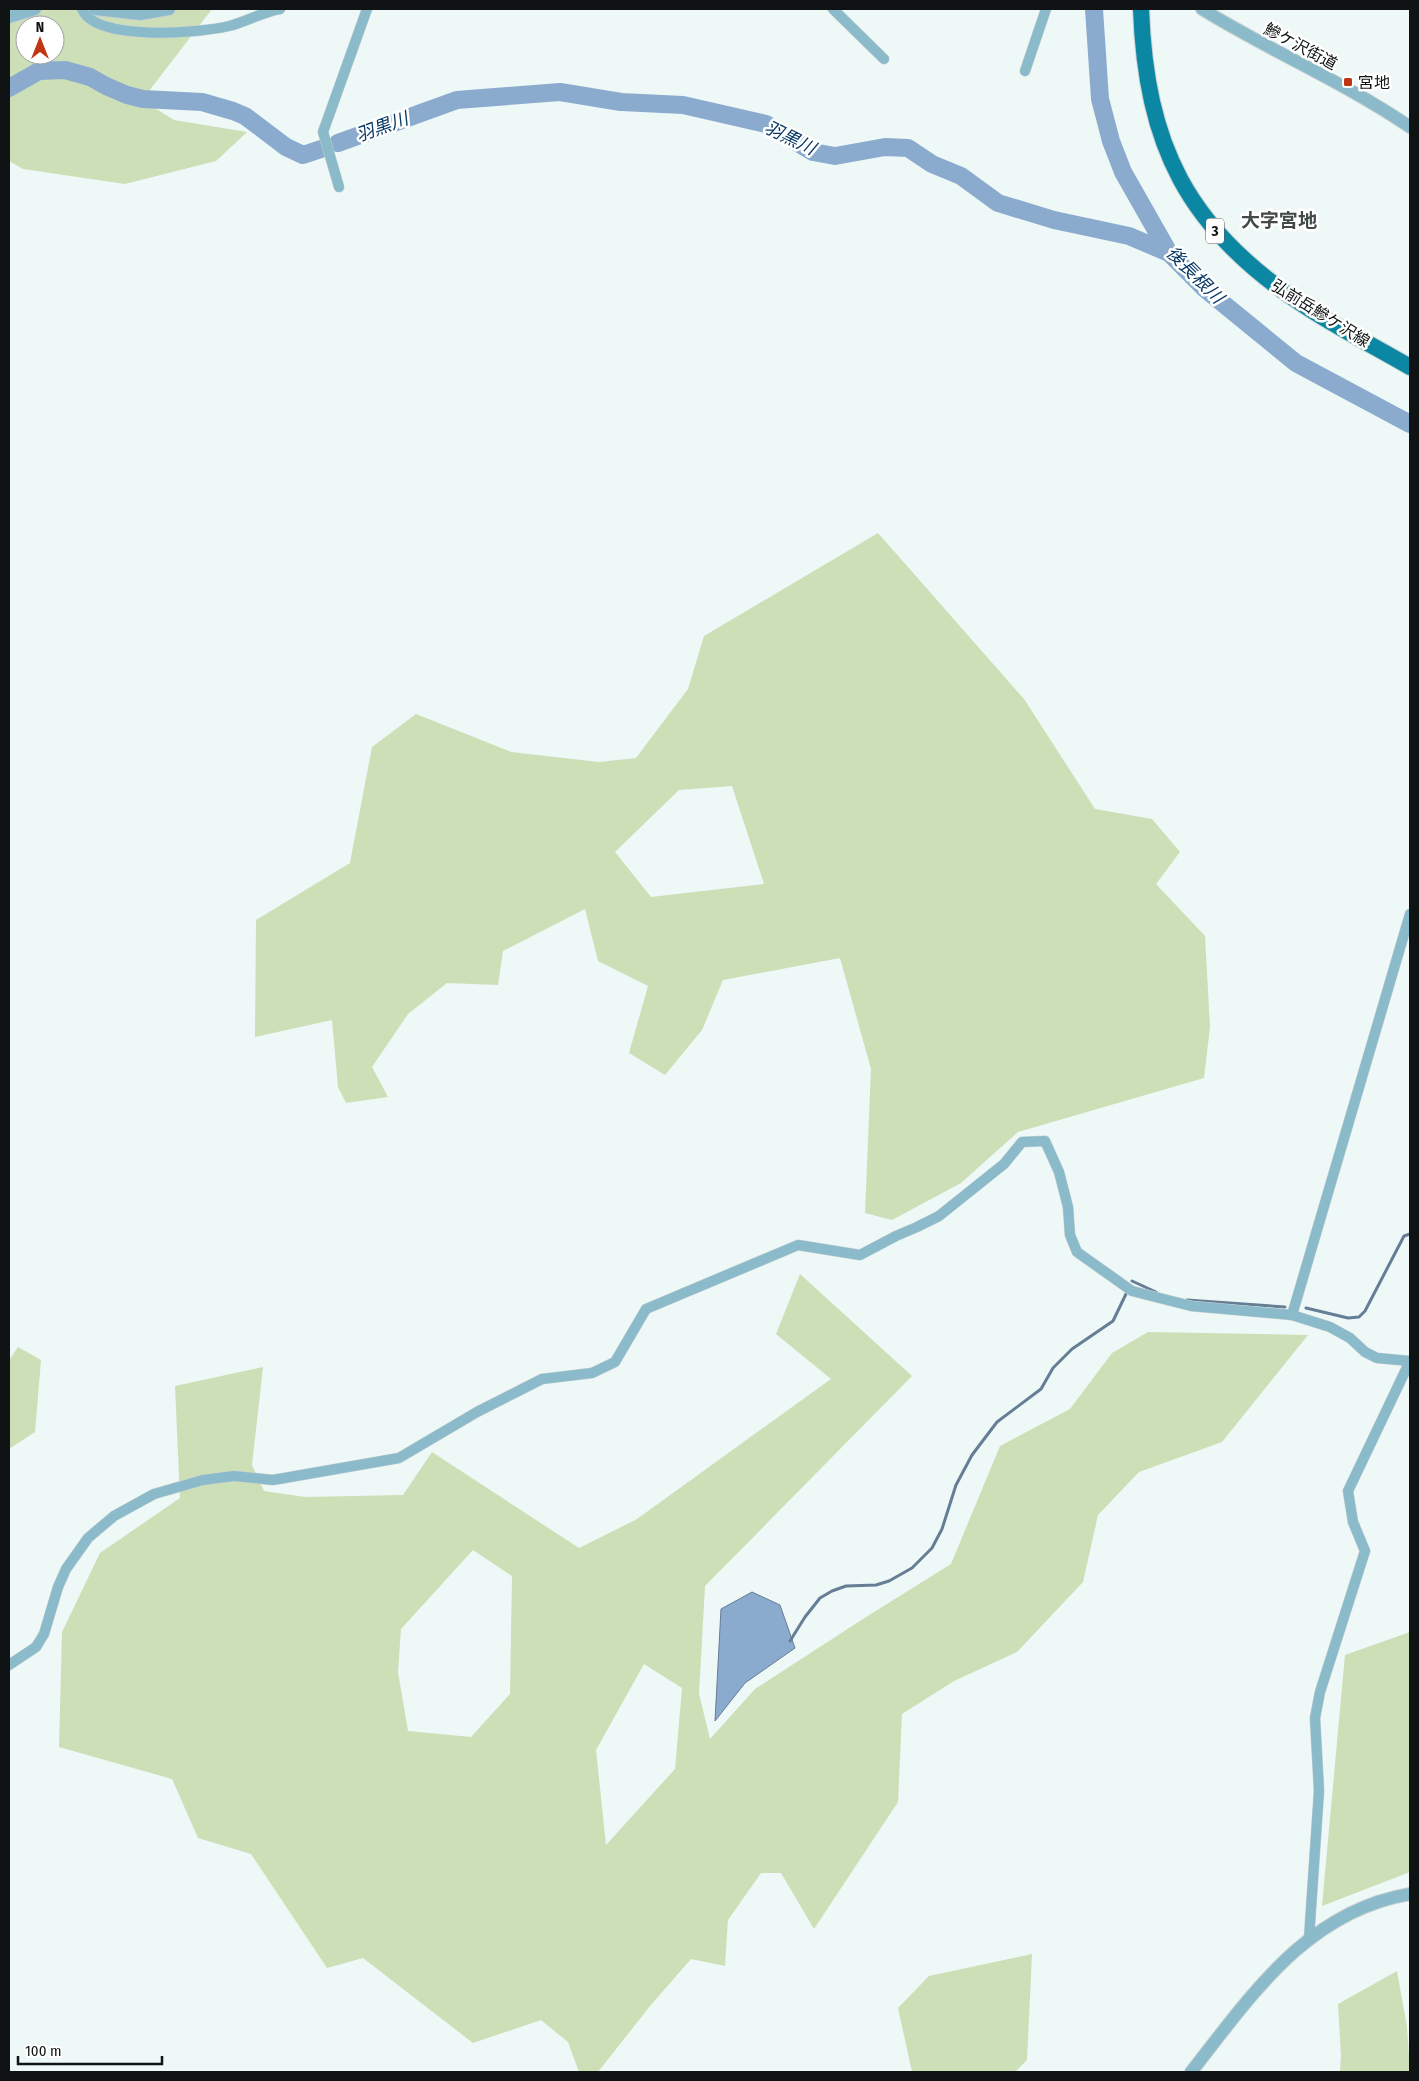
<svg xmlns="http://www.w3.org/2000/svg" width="1419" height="2081" viewBox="0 0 1419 2081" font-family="'Fira Sans Condensed','Noto Sans JP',sans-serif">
<rect width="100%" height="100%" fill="#edf8f7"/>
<g fill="#ccdfb6" fill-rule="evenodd">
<path d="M9,9H212L142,100L174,120L247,132L216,161L125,184L23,169L9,161ZM25,25H55V55H25Z"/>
<path d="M878,533L1024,699L1095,809L1152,819L1180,852L1156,884L1205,936L1210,1027L1204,1078L1018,1132L961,1183L892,1220L865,1213L871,1069L840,958L723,980L702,1030L665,1075L629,1053L648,986L598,961L585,909L503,951L498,985L447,983L408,1014L372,1067L388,1097L346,1103L338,1087L332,1020L255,1037L256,920L350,863L372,747L416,714L511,752L599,762L636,758L688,689L704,636ZM732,786L764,884L651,897L615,852L679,790Z"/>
<path d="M800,1274L912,1376L705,1586L699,1694L710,1739L755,1689L866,1617L951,1564L1000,1446L1070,1409L1112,1353L1148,1332L1308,1335L1222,1442L1139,1472L1098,1515L1083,1582L1017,1652L954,1681L902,1714L898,1802L814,1929L781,1873H761L728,1920L725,1966L691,1959L650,2006L598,2072H579L568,2042L541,2020L473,2043L363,1958L327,1968L251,1854L198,1838L172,1779L59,1747L62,1632L100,1553L180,1498L175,1386L263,1367L252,1465L264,1491L305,1497L403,1495L432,1452L579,1548L637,1519L831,1379L776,1334ZM473,1550L512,1576L510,1694L471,1737L408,1731L398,1672L401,1629ZM644,1664L682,1688L675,1769L606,1845L596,1750Z"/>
<polygon points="18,1347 41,1360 35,1432 9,1449 9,1360"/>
<polygon points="1410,1632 1410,1872 1322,1906 1345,1655"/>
<polygon points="1032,1954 1027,2060 1015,2072 912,2072 898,2008 929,1976"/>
<polygon points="1397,1971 1407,2027 1410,2072 1340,2072 1341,2056 1338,2004"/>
</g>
<polygon fill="#8babce" stroke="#667d96" points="752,1592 780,1605 795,1648 745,1683 715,1721 721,1609"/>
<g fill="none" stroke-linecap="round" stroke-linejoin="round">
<g stroke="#667d96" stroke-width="3">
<polyline points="1132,1281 1156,1292"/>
<polyline points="1187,1300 1285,1307"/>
<polyline points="1306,1308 1348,1318 1359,1317 1365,1311 1404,1236 1410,1234"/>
<polyline points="790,1641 805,1617 820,1598 832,1591 846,1586 876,1585 889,1581 912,1568 932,1548 942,1529 956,1485 972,1455 997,1422 1041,1389 1053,1368 1072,1349 1113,1321 1126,1294"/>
</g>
<g stroke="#8babce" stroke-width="18">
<polyline points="1094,9 1100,99 1111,141 1123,172 1169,253 1204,288 1296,363 1410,424"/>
<polyline points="9,88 39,71 65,70 90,77 106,86 127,95 143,99 202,102 233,111 245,116 286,147 303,155 321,149"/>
<polyline points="338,143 457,100 560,92 621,102 683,105 766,124 813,152 835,156 885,147 908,148 932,164 961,176 998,203 1054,220 1129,236 1169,253"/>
</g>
<defs>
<g id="minor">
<path d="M82,9C95,42 200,33 229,26C246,22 262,12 280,9"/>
<polyline points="833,9 884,59"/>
<polyline points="1025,71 1046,9"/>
<polyline points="339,187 323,132 367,9"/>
<polyline points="1292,1315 1410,914"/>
<polyline points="9,1665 36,1647 44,1634 58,1587 66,1569 88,1538 114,1516 154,1494 203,1480 234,1476 273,1480 399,1458 477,1412 542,1379 592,1373 615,1362 646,1309 798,1245 860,1255 896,1236 917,1227 939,1216 1004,1164 1022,1142 1045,1141 1059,1172 1068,1207 1070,1235 1077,1252 1132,1291 1191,1306 1292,1315 1330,1327 1350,1338 1365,1352 1377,1358 1410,1361"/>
<polyline points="1309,1938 1319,1791 1315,1718 1320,1692 1365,1551 1353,1522 1348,1491 1410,1361"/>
</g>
<g id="tertiary">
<polyline points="95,9 140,14 169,9"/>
<path d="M1202,9C1270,51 1344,82 1410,127"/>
<polyline points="9,17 35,9"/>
<path d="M1191,2072C1251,1996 1307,1911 1410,1894"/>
</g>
<path id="primary" d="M1141,9C1146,145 1187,228 1302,304C1336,327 1374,346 1410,367"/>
</defs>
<use href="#minor" stroke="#c9d3d3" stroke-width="11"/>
<use href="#tertiary" stroke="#c9d3d3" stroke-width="14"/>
<use href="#primary" stroke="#c9d3d3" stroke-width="18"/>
<use href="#minor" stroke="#8bbaca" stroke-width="10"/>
<use href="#tertiary" stroke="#8bbaca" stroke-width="12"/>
<use href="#primary" stroke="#0b87a4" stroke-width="16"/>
</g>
<rect fill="#c03612" stroke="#fff" stroke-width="2" x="1343" y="77" width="10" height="10" rx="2.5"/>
<g text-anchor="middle" stroke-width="5" stroke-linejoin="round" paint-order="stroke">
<rect fill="#fff" stroke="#575a5a" stroke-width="1" x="1206" y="218.5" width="18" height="25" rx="4"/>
<g font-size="15" font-weight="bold" fill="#0f1313">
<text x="1215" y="236">3</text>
</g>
<g font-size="16" fill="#0f1313" stroke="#fff">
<text transform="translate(1301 46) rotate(28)" y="6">鰺ケ沢街道</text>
<text transform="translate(1321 313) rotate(32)" y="6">弘前岳鰺ケ沢線</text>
</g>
<g font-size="16" fill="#0f1313" stroke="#fff" text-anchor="start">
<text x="1358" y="88">宮地</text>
</g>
<g font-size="18" font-style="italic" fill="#083965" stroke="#fff">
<text transform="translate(382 127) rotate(-20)" y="6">羽黒川</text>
<text transform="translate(790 138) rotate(26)" y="6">羽黒川</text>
<text transform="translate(1195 275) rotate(45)" y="6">後長根川</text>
</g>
<g font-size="19" font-weight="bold" fill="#414a49" stroke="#fff">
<text x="1279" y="227">大字宮地</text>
</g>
</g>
<rect width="1419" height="2081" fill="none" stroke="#0f1313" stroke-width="20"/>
<g transform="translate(40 40)"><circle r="24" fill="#ffffff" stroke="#9fa1a1"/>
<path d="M0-4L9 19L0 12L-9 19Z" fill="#c03612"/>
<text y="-8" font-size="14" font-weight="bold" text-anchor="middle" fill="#0f1313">N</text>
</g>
<path d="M18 2056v8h144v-8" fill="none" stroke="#0f1313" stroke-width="2.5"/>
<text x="25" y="2056" font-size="15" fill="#0f1313" stroke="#ffffff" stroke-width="4" paint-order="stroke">100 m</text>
</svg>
